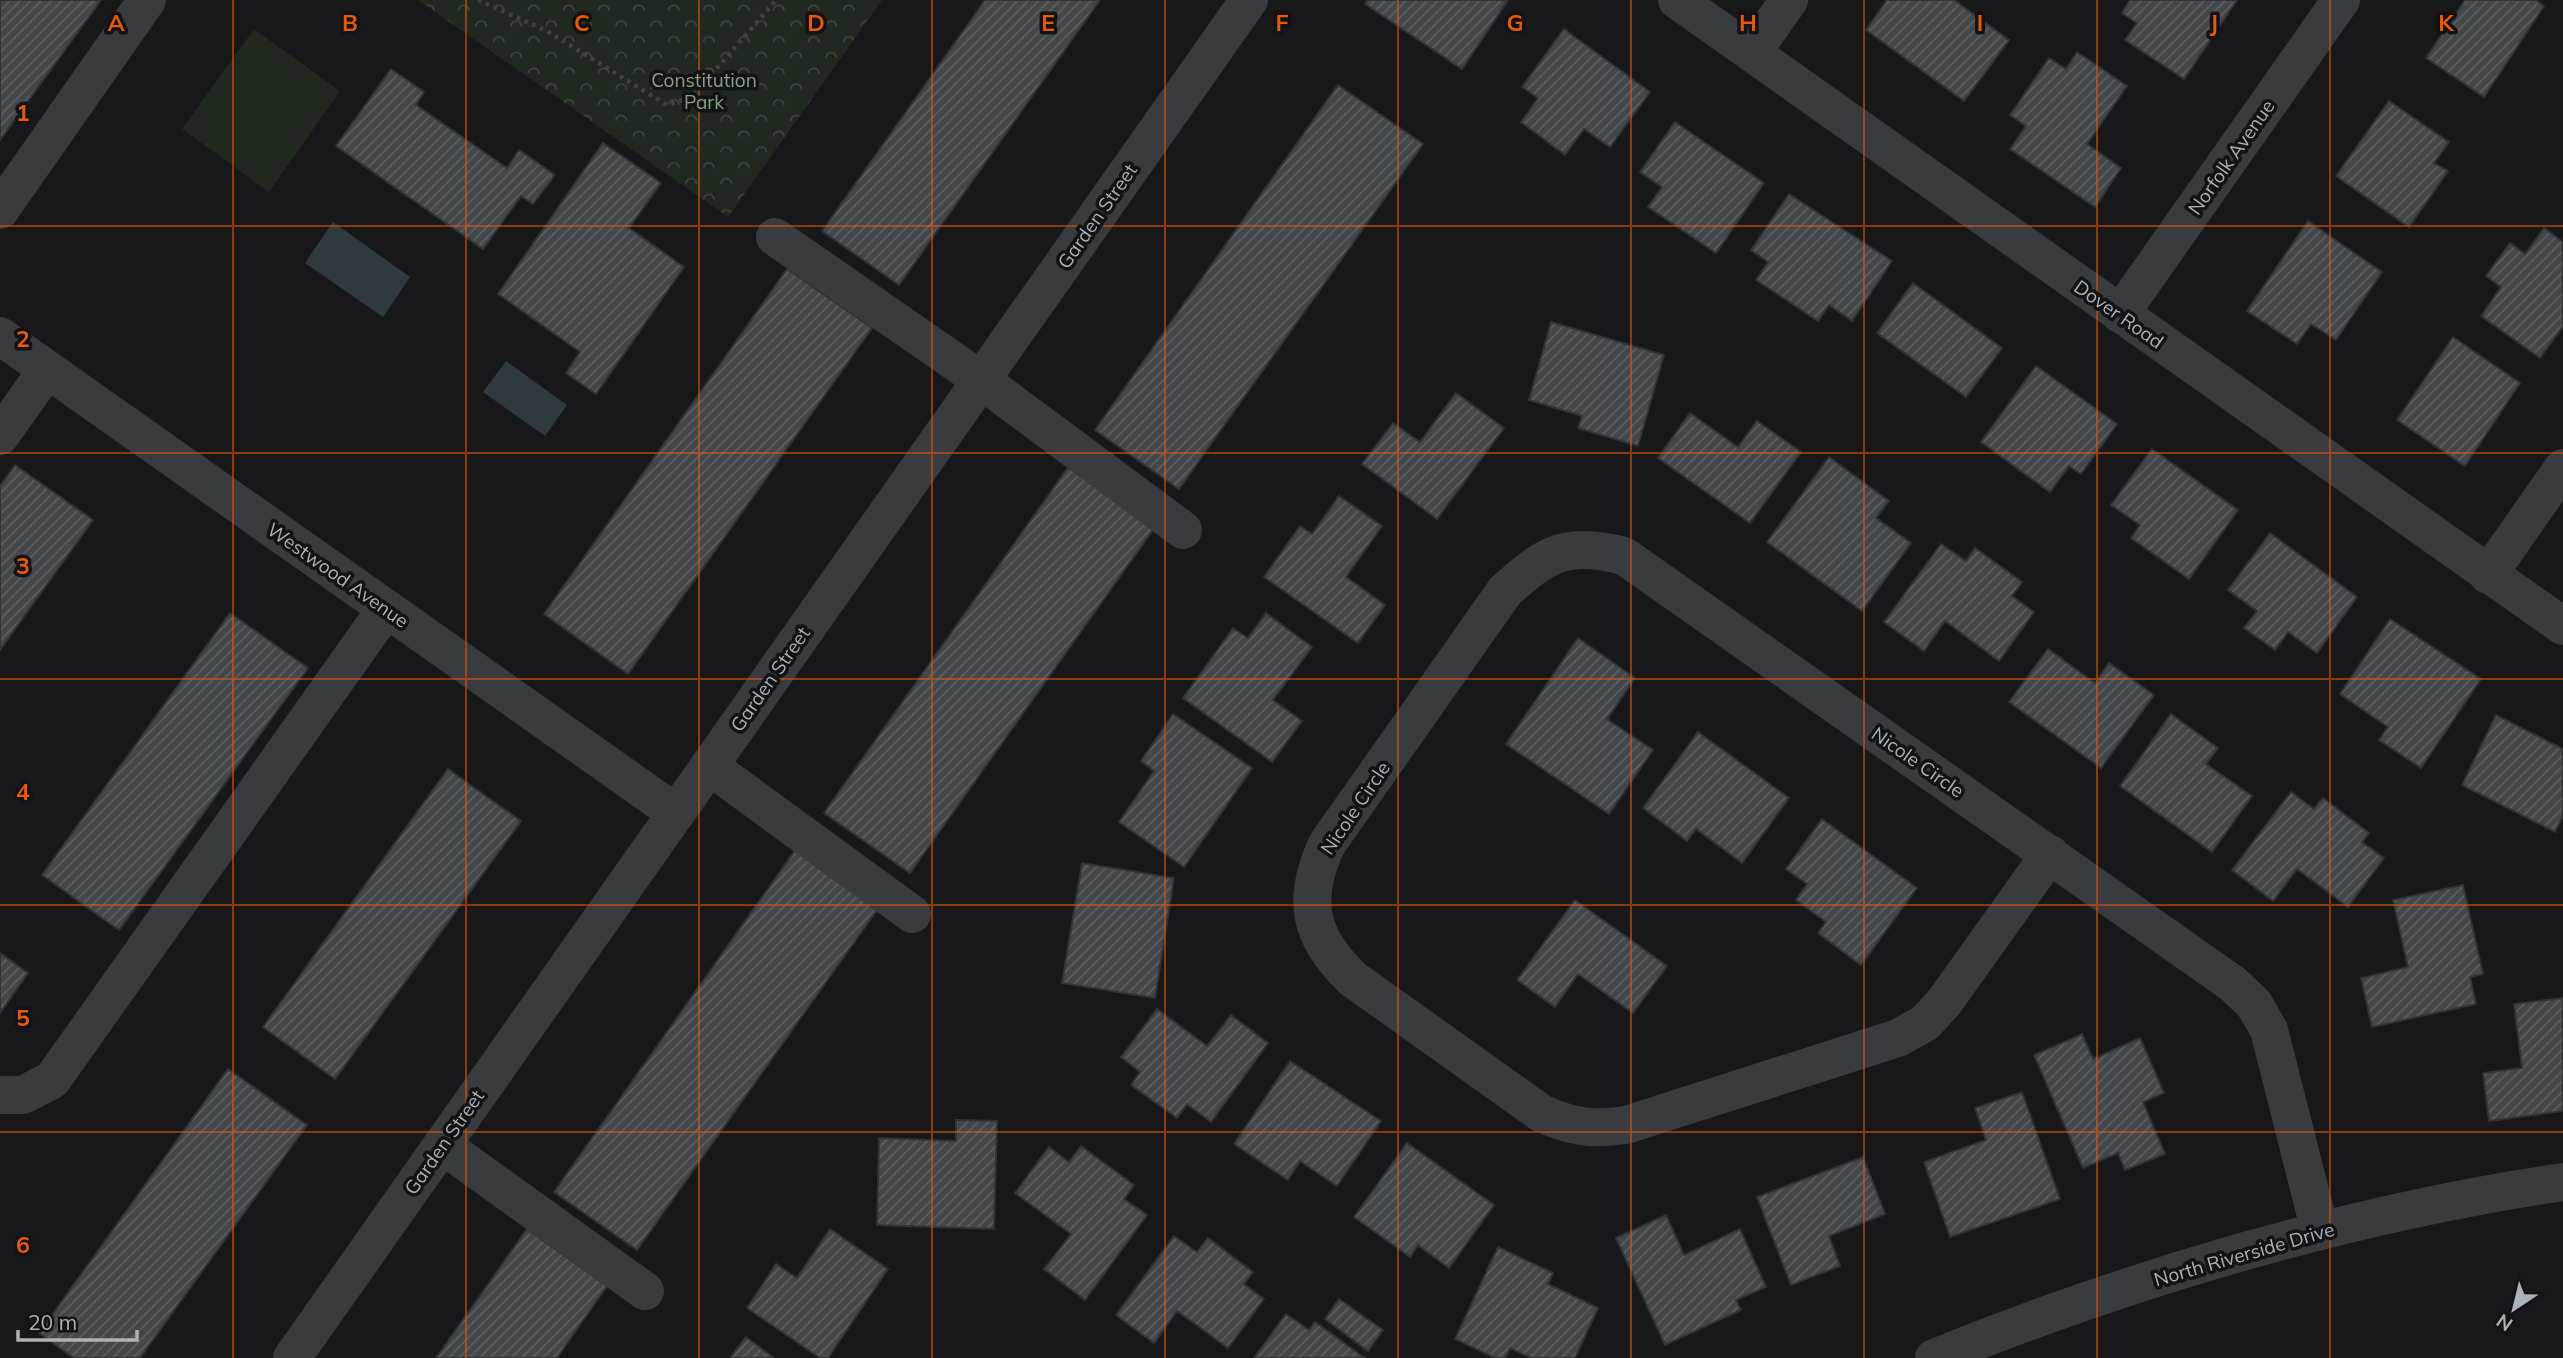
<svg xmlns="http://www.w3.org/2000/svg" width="2563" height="1358" viewBox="0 0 2563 1358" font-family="Mulish,sans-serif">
<defs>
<pattern id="park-crowns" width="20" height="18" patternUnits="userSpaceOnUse" patternTransform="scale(1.75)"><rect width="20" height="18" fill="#202820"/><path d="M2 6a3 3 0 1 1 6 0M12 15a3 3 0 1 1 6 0" fill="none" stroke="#3e453e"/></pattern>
<pattern id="building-hatch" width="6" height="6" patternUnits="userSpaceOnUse" patternTransform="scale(1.75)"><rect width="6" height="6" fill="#44474a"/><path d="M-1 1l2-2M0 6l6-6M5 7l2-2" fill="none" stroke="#5c5f62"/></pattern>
</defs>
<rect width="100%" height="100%" fill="#18181a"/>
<polygon fill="url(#park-crowns)" points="418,0 882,0 728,217"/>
<polygon fill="#202820" points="254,29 340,91 269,192 182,129"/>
<g fill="#2e3a3e">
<polygon points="333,222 410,277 383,317 305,263"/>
<polygon points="506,361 567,405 545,436 483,392"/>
</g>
<g fill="url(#building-hatch)" stroke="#323336" stroke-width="2">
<polygon points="0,0 101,0 0,140"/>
<polygon points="985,0 1100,0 899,285 822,231"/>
<polygon points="1368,0 1508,0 1462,69 1365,4"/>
<polygon points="1887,0 1954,0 2009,40 1964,101 1866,30"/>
<polygon points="2130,0 2237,0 2184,79 2125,40 2137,23 2122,13"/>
<polygon points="2465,0 2536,0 2544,6 2484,97 2426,58"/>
<polygon points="1564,29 1650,92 1610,147 1584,129 1565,155 1521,122 1538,98 1522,87"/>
<polygon points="2077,52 2127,86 2087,144 2121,168 2095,207 2010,149 2026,126 2010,115 2049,58 2066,69"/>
<polygon points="391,69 424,92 416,105 507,168 519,150 555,175 533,204 521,196 483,249 336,146"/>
<polygon points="1338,85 1423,144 1179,489 1095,430"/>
<polygon points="2389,101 2449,142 2434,163 2448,171 2409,227 2336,176"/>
<polygon points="1675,122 1764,183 1716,253 1648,207 1662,187 1640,172"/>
<polygon points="603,143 661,183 629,228 684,267 596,394 566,373 580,352 498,294"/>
<polygon points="1789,194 1892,261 1852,321 1829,305 1818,321 1756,280 1768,262 1751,250"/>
<polygon points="2308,221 2382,272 2336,340 2311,324 2297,344 2247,311"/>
<polygon points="2544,228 2563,242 2563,326 2540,358 2481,316 2501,287 2486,276 2510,243 2525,254"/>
<polygon points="787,269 872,328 628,674 544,614"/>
<polygon points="1913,283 2002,348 1966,397 1877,333"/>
<polygon points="1551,322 1664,355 1638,446 1578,428 1582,416 1529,400"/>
<polygon points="2453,337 2520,383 2465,466 2397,420"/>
<polygon points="2036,366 2117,424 2081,474 2069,466 2050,492 1981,442"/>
<polygon points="1456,393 1504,428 1437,519 1362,464 1393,423 1420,442"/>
<polygon points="1690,413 1738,447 1757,421 1801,452 1750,523 1658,458"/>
<polygon points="2152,449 2238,510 2189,579 2131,538 2140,525 2111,505"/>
<polygon points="1829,457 1889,501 1876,518 1911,543 1862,611 1767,542"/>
<polygon points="15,465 93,520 0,650 0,486"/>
<polygon points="1069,466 1155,527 910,873 824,813"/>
<polygon points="1339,496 1382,526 1346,577 1385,605 1358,643 1264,577 1300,526 1312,534"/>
<polygon points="2270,533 2357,597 2317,653 2288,632 2275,650 2244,628 2257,611 2228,590"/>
<polygon points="1941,544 1966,561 1975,548 2022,582 2012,596 2034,612 1999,661 1945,621 1924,651 1884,622"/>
<polygon points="230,613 308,668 119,930 42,875"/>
<polygon points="1266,613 1312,647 1273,700 1302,721 1272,762 1183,698 1233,628 1248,638"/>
<polygon points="2390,619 2481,679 2421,768 2379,740 2388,727 2340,694"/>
<polygon points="1578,638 1635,678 1607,719 1653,750 1609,814 1506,744"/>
<polygon points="2048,649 2095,683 2109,663 2154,695 2101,768 2009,702"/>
<polygon points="1173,714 1252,768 1184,867 1119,822 1154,771 1141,761"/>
<polygon points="2171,714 2218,748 2206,764 2252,796 2212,852 2120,786"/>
<polygon points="2496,715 2563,749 2563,816 2555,832 2462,785"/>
<polygon points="1698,732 1789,798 1742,863 1696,829 1687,841 1643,808"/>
<polygon points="448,769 521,821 335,1079 263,1027"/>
<polygon points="2291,792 2314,809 2323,798 2369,833 2362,842 2384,858 2348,907 2297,869 2273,901 2232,870"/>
<polygon points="1822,819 1917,888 1861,965 1818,933 1826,922 1796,900 1807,884 1786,869"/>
<polygon points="796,849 879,907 637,1250 554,1192"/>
<polygon points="1082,863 1174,878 1155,998 1062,983"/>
<polygon points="2463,885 2483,974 2470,977 2476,1004 2372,1027 2361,978 2408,967 2393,900"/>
<polygon points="1575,900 1667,966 1633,1013 1578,974 1555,1007 1517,980"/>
<polygon points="0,953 28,973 0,1013"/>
<polygon points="2563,998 2563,1111 2489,1121 2483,1073 2522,1068 2514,1004"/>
<polygon points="1157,1009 1207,1046 1231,1015 1268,1043 1211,1122 1187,1104 1177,1118 1131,1085 1140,1072 1121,1057"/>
<polygon points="2082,1034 2093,1059 2140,1038 2164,1093 2143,1102 2165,1154 2125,1170 2118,1153 2083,1168 2034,1055"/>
<polygon points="1290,1061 1381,1121 1337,1186 1300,1161 1288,1180 1234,1144"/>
<polygon points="228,1069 307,1125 140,1358 74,1358 39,1333"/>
<polygon points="2022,1092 2060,1199 1950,1237 1924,1162 1986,1140 1975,1108"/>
<polygon points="956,1120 997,1121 994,1229 877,1225 879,1138 956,1141"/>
<polygon points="1407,1143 1494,1205 1449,1268 1418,1245 1410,1257 1354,1217"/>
<polygon points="1081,1146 1134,1185 1124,1199 1147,1215 1085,1300 1044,1269 1071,1234 1015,1193 1049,1147 1069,1162"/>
<polygon points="1863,1157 1885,1214 1829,1236 1840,1266 1791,1285 1757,1197"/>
<polygon points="1666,1215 1684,1255 1740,1229 1766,1287 1736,1300 1741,1310 1665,1345 1616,1238"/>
<polygon points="527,1229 607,1286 557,1358 436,1358"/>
<polygon points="830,1229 888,1269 828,1358 820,1358 747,1308 776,1264 797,1278"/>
<polygon points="1174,1236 1197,1252 1208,1238 1253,1272 1244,1284 1264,1299 1228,1348 1177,1311 1154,1343 1116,1315"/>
<polygon points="1498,1247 1553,1273 1548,1284 1598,1308 1575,1358 1531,1358 1510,1348 1505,1358 1495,1358 1455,1339"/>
<polygon points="1339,1299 1383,1330 1368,1351 1325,1319"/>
<polygon points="1286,1314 1309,1330 1315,1322 1365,1358 1254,1358"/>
<polygon points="746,1337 774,1358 730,1358"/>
</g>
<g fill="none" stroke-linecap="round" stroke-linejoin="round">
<polyline stroke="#3f4246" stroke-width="4.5" stroke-dasharray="3.5 5" stroke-linecap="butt" points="478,0 547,31 667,105 692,97 776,0"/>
<g stroke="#393b3f" stroke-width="38">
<polyline points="1677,0 2563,626"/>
<polyline points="1752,53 1789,0"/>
<polyline points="0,210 147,0"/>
<polyline points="775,237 981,380 1183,530"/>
<polyline points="2120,314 2341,0"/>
<polyline points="0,336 676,813"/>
<polyline points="0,436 47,370"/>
<polyline points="2488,575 2563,468"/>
<polyline points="709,766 912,914"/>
<path d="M2050,854L1945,1001L1925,1023L1898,1038L1626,1125C1593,1130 1571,1127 1541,1113L1353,979C1309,937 1301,900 1327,844L1505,591C1548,552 1566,542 1624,556L2233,984L2254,1004L2269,1030L2320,1231"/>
<polyline points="0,1095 23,1095 52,1080 386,609"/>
<polyline points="442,1145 645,1291"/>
<polyline points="292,1358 1249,0"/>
<path d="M1934,1358C2132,1278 2351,1213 2563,1182"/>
</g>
</g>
<path fill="none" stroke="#e8590c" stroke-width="2" stroke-opacity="0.55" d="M233,0V1358M466,0V1358M699,0V1358M932,0V1358M1165,0V1358M1398,0V1358M1631,0V1358M1864,0V1358M2097,0V1358M2330,0V1358M0,226H2563M0,453H2563M0,679H2563M0,905H2563M0,1132H2563"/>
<g text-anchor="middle" stroke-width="7" stroke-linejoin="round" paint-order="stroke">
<g font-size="19" fill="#85a582" stroke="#131315">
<text x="704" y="87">Constitution<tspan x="704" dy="22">Park</tspan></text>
</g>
<g font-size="19" fill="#aab2ba" stroke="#131315">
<text transform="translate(2231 157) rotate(-55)" y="7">Norfolk Avenue</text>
<text transform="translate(1097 216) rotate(-55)" y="7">Garden Street</text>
<text transform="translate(2119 314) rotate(35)" y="7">Dover Road</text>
<text transform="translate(338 575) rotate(35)" y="7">Westwood Avenue</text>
<text transform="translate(770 679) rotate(-55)" y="7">Garden Street</text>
<text transform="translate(1918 762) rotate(35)" y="7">Nicole Circle</text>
<text transform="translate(1355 808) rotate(-56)" y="7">Nicole Circle</text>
<text transform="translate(444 1142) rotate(-55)" y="7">Garden Street</text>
<text transform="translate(2244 1254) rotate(-16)" y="7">North Riverside Drive</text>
</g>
</g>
<g font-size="23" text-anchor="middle" font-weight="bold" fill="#e8590c" stroke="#131315" stroke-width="7" stroke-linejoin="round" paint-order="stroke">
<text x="116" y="31">A</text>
<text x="350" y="31">B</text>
<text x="582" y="31">C</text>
<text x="816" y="31">D</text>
<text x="1048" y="31">E</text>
<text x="1282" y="31">F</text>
<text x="1515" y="31">G</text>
<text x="1748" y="31">H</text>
<text x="1980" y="31">I</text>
<text x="2214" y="31">J</text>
<text x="2446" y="31">K</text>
<text x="23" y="121">1</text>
<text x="23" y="347">2</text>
<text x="23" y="574">3</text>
<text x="23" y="800">4</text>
<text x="23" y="1026">5</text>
<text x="23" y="1253">6</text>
</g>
<g transform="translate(2514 1309) rotate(215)" stroke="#131315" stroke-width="5" paint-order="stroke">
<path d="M0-5L12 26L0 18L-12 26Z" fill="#aab2ba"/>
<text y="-10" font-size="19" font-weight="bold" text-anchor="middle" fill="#aab2ba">N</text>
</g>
<path d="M18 1330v10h119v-10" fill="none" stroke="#aab2ba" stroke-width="3.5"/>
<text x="28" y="1330" font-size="21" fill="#aab2ba" stroke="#131315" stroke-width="5" paint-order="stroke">20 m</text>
</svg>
